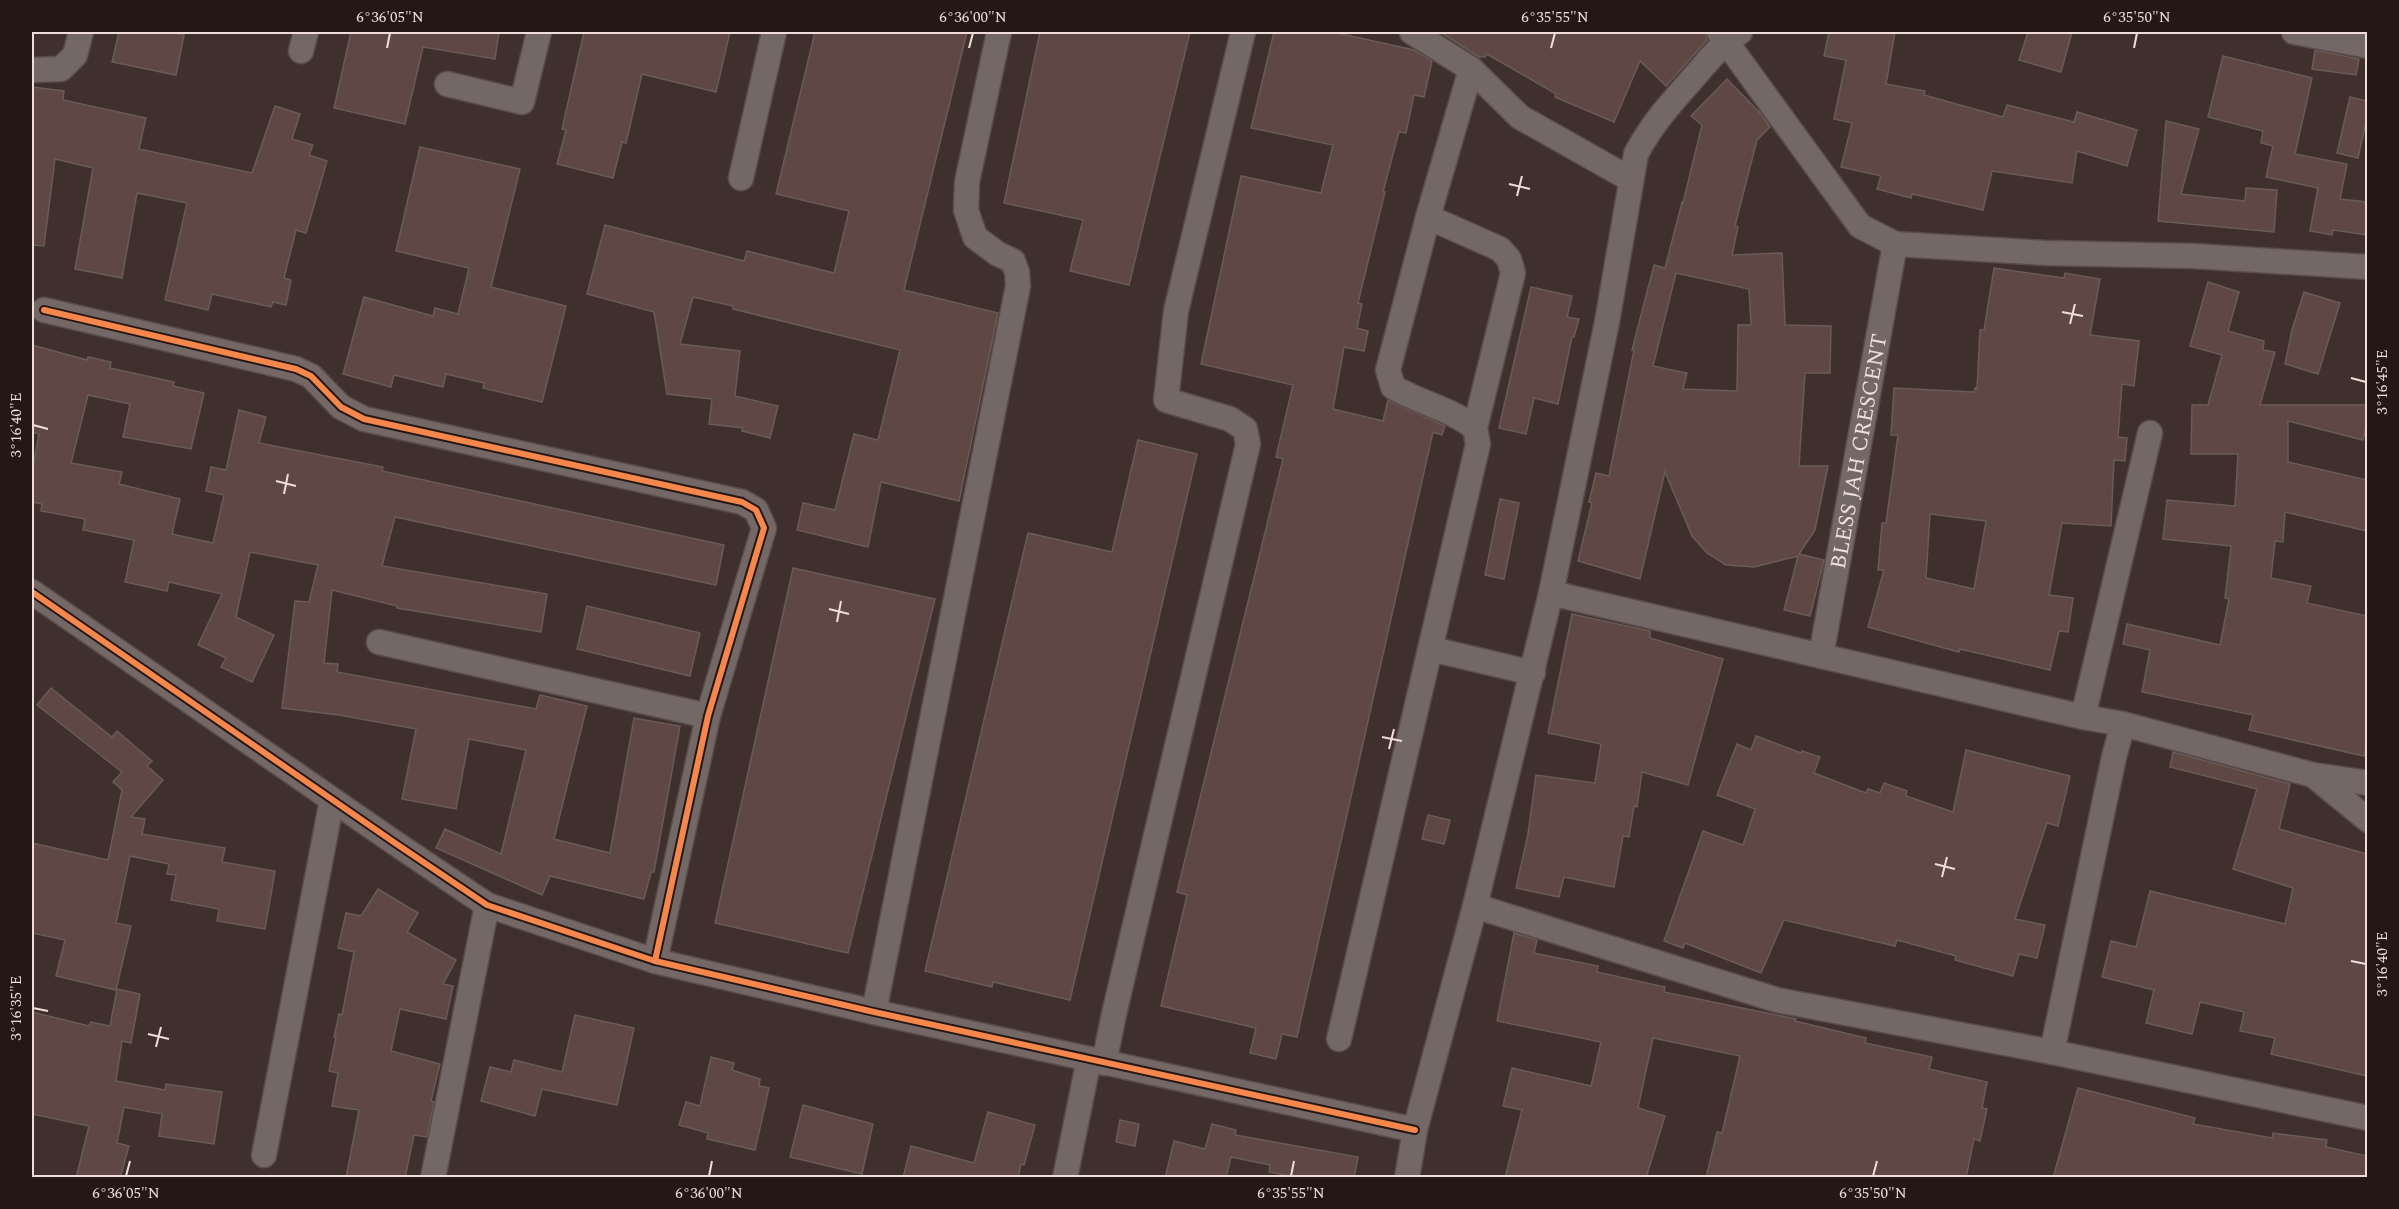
<svg xmlns="http://www.w3.org/2000/svg" width="2399" height="1209" viewBox="0 0 2399 1209" font-family="Spectral,serif">
<rect width="100%" height="100%" fill="#3f302d"/>
<g fill="#5f4844" stroke="#685b58" stroke-width="1.5" fill-rule="evenodd">
<polygon points="119,32 169,32 184,35 176,75 112,62"/>
<polygon points="351,32 499,32 495,59 423,47 405,124 334,108"/>
<polygon points="584,32 730,32 716,92 642,74 626,143 622,142 613,178 557,164 566,130 562,129"/>
<polygon points="815,32 967,32 904,290 998,313 959,501 881,482 868,547 797,530 803,503 835,510 854,434 878,440 900,350 733,309 733,306 693,297 680,344 740,351 735,396 778,406 770,438 742,431 743,428 709,424 712,399 667,394 654,312 587,294 605,225 744,261 747,251 834,273 849,211 776,194"/>
<polygon points="1040,32 1190,32 1129,285 1070,271 1083,220 1004,203"/>
<polygon points="1274,32 1333,32 1414,50 1432,61 1424,97 1414,95 1406,133 1399,132 1383,192 1385,192 1358,303 1362,304 1357,328 1368,331 1364,351 1344,347 1333,409 1383,421 1388,400 1445,426 1442,435 1433,432 1297,1037 1282,1034 1276,1059 1250,1053 1256,1028 1161,1006 1187,895 1177,892 1283,459 1276,457 1293,385 1201,364 1241,176 1321,193 1333,145 1251,128"/>
<polygon points="1440,32 1705,32 1707,40 1666,86 1640,61 1614,122 1555,97 1556,94 1487,54 1485,57 1479,57"/>
<polygon points="1829,32 1895,32 1886,84 1925,91 1924,95 2003,117 2007,105 2074,122 2077,112 2137,130 2127,166 2077,151 2072,183 1992,171 1983,210 1912,194 1911,198 1877,189 1881,176 1841,167 1852,123 1834,119 1846,60 1824,56"/>
<polygon points="2028,32 2072,32 2061,72 2019,60"/>
<polygon points="2315,50 2359,59 2356,75 2312,69"/>
<polygon points="2223,56 2312,78 2295,154 2347,164 2340,199 2367,202 2367,235 2333,230 2332,235 2310,231 2318,188 2266,177 2273,146 2261,143 2263,131 2208,117"/>
<path d="M1727,79L1761,114L1770,127L1757,140L1735,226L1738,227L1732,255L1782,253L1785,325L1831,326L1830,373H1805L1799,466H1828L1815,530L1799,554L1824,560L1810,616L1784,610L1798,556L1754,567L1726,565L1707,553L1692,536L1665,472L1640,579L1578,561L1592,503L1589,502L1596,473L1609,476L1634,350H1632L1654,265L1665,268L1682,202L1683,203L1702,125L1691,116ZM1676,273L1749,289L1751,325H1738L1737,391L1683,389L1687,373L1653,366Z"/>
<polygon points="32,87 64,91 63,100 146,118 139,149 252,173 275,106 300,114 292,139 313,145 309,155 327,161 306,233 296,230 284,278 291,280 286,305 273,302 271,307 212,294 208,310 165,300 187,203 137,193 122,278 75,269 93,168 55,159 44,246 32,245"/>
<polygon points="2350,97 2367,101 2367,118 2358,158 2337,153"/>
<polygon points="2166,121 2199,129 2181,194 2245,201 2246,188 2277,190 2274,232 2158,221"/>
<polygon points="420,147 520,169 491,287 566,306 542,402 483,388 484,383 446,374 443,387 394,375 391,387 343,374 364,297 433,316 435,308 458,314 469,268 396,251"/>
<path d="M1994,268L2064,278L2065,273L2100,279L2090,335L2139,341L2134,386L2122,384L2118,437L2127,438L2125,461L2114,460L2111,526L2062,523L2049,595L2073,598L2068,632L2059,631L2050,670L1960,649L1959,652L1868,627L1884,570H1878L1882,523H1886L1898,435H1891L1894,388L1974,392L1975,388L1977,389L1980,330H1984ZM1930,514L1986,521L1974,589L1926,578Z"/>
<polygon points="2208,282 2239,292 2228,331 2264,341 2263,350 2275,352 2260,405 2367,405 2367,422 2363,440 2288,421 2288,462 2367,480 2367,531 2285,512 2283,542 2275,541 2271,578 2311,586 2307,603 2367,616 2367,745 2364,756 2249,730 2253,715 2142,692 2150,650 2123,644 2127,624 2220,645 2229,599 2225,598 2231,546 2163,539 2167,500 2235,506 2238,454 2191,454 2192,405 2208,405 2222,355 2190,346"/>
<polygon points="1531,287 1572,296 1567,317 1579,319 1574,337 1572,337 1558,404 1534,398 1526,434 1499,428"/>
<polygon points="2304,292 2340,303 2318,374 2285,364 2292,330"/>
<polygon points="32,345 87,360 88,357 111,362 110,368 174,382 173,386 204,393 191,449 123,437 130,404 88,395 71,463 122,472 119,484 180,499 172,534 213,543 224,495 206,491 211,467 226,470 239,410 266,417 259,443 383,467 382,471 724,545 716,585 395,517 382,566 547,594 541,632 397,608 397,606 332,590 324,663 338,664 337,672 536,709 540,695 587,706 554,839 610,853 634,718 680,726 654,872 651,872 644,899 550,876 542,895 436,848 445,829 501,854 526,750 469,739 456,809 402,799 416,729 339,715 282,708 295,601 309,602 318,565 250,552 236,617 274,635 252,682 221,667 226,658 198,645 222,594 169,582 167,591 125,582 134,540 83,530 85,519 41,511 42,504 32,502 32,473 39,434 32,432"/>
<polygon points="1138,440 1197,454 1070,1000 993,982 992,987 925,971 1028,533 1112,552"/>
<polygon points="1500,499 1519,503 1504,579 1485,575"/>
<polygon points="793,568 935,599 848,953 715,923"/>
<polygon points="587,606 700,633 690,676 577,649"/>
<polygon points="1572,614 1650,631 1650,638 1723,659 1688,785 1642,772 1637,807 1634,806 1629,837 1623,836 1614,887 1564,877 1559,897 1516,888 1528,834 1536,775 1595,783 1601,744 1548,733"/>
<polygon points="51,688 112,737 117,731 152,761 147,766 163,780 131,817 145,819 142,834 225,848 222,862 275,871 265,929 217,921 219,909 171,900 176,875 167,874 169,864 130,856 116,923 131,926 116,990 56,976 65,940 32,933 32,843 108,860 122,790 113,782 122,772 37,705"/>
<polygon points="1756,736 1801,753 1802,751 1820,757 1814,773 1866,793 1868,789 1880,793 1884,783 1907,791 1906,796 1953,812 1966,750 2070,776 2058,826 2047,823 2015,919 2045,925 2037,958 2019,954 2013,976 1955,960 1956,956 1897,940 1895,946 1784,920 1761,973 1685,943 1683,948 1664,941 1703,831 1743,845 1755,809 1717,795 1737,744 1751,750"/>
<polygon points="2173,752 2290,784 2279,829 2367,854 2367,1076 2271,1054 2275,1038 2240,1031 2244,1012 2200,1002 2192,1034 2146,1023 2154,990 2102,977 2111,941 2136,947 2150,891 2285,924 2293,888 2233,869 2257,789 2170,767"/>
<polygon points="1428,815 1450,820 1444,844 1422,839"/>
<polygon points="378,889 418,913 407,932 456,960 443,984 453,986 446,1019 400,1009 391,1051 440,1064 431,1101 434,1102 427,1137 414,1135 405,1178 346,1178 359,1110 332,1106 338,1073 329,1071 336,1037 334,1037 339,1014 342,1015 354,952 338,948 346,913 361,916"/>
<polygon points="1514,933 1537,940 1534,953 1598,966 1597,972 1665,987 1664,992 1796,1019 1795,1021 1866,1038 1865,1043 1932,1057 1929,1069 1987,1082 1982,1108 1987,1109 1980,1141 1974,1139 1966,1178 1706,1178 1717,1132 1722,1133 1740,1056 1653,1038 1638,1108 1665,1116 1646,1178 1505,1178 1522,1110 1503,1106 1512,1068 1591,1086 1601,1042 1497,1021"/>
<polygon points="117,989 140,994 131,1043 122,1041 116,1081 165,1090 166,1084 222,1092 214,1144 159,1136 162,1114 124,1107 117,1143 129,1146 120,1178 76,1178 89,1126 32,1114 32,1012 89,1026 91,1022 110,1026"/>
<polygon points="575,1015 634,1028 617,1105 542,1089 535,1116 481,1101 490,1067 511,1072 514,1060 562,1072"/>
<polygon points="711,1057 734,1063 732,1070 760,1079 759,1086 769,1088 755,1150 707,1139 708,1133 679,1125 686,1102 700,1106"/>
<polygon points="2078,1088 2195,1118 2193,1124 2272,1138 2273,1133 2327,1140 2326,1147 2367,1156 2367,1178 2053,1178"/>
<polygon points="803,1105 873,1124 862,1174 790,1157"/>
<polygon points="988,1112 1035,1125 1024,1165 1021,1164 1018,1178 903,1178 911,1146 974,1163"/>
<polygon points="1120,1120 1139,1124 1135,1146 1116,1142"/>
<polygon points="1212,1124 1236,1130 1235,1135 1358,1157 1354,1178 1302,1178 1269,1172 1270,1165 1231,1157 1226,1178 1165,1178 1174,1141 1205,1149"/>
</g>
<g fill="none" stroke-linecap="round" stroke-linejoin="round">
<defs>
<g id="minor">
<polyline points="1412,32 1471,69 1520,117 1630,179"/>
<polyline points="1719,32 1860,226 1895,244 2046,253 2193,256 2368,267"/>
<polyline points="2294,32 2368,46"/>
<polyline points="301,51 306,32"/>
<polyline points="32,70 61,69 75,55 81,32"/>
<polyline points="447,84 522,102 539,32"/>
<polyline points="741,178 774,32"/>
<polyline points="1428,217 1500,249 1509,259 1513,273 1475,428"/>
<polyline points="44,310 296,369 311,376 341,407 364,419 742,502 756,510 764,528 708,716 655,961"/>
<polyline points="32,592 395,843 487,905 655,961 874,1012 1415,1130"/>
<polyline points="1551,593 2083,717 2123,724 2313,775 2368,783"/>
<polyline points="379,642 708,716"/>
<polyline points="1431,649 1533,673"/>
<path id="s1" d="M1821,656L1895,244"/>
<polyline points="2083,717 2150,433"/>
<polyline points="2313,775 2368,820"/>
<polyline points="1475,906 1777,1000 2052,1052 2368,1118"/>
<polyline points="874,1012 1018,286 1017,272 1013,261 998,254 975,237 966,210 967,182 999,32"/>
<path d="M1339,1039L1478,444L1475,428C1451,409 1420,403 1393,387L1388,370L1428,217L1471,69"/>
<polyline points="2052,1052 2114,757 2123,724"/>
<polyline points="1104,1063 1114,1014 1248,444 1245,429 1230,419 1166,400 1176,311 1243,32"/>
<polyline points="264,1155 332,800"/>
<polyline points="433,1178 487,905"/>
<polyline points="1065,1178 1089,1059"/>
<path d="M1407,1178L1415,1130L1475,906L1551,593L1607,322L1636,154C1651,125 1671,103 1693,78C1708,61 1721,44 1740,32"/>
</g>
</defs>
<use href="#minor" stroke="#594c49" stroke-width="27"/>
<use href="#minor" stroke="#746866" stroke-width="24"/>
<defs>
<g id="cycleway">
<polyline points="44,310 296,369 311,376 341,407 364,419 742,502 756,510 764,528 708,716 655,961"/>
<polyline points="32,592 395,843 487,905 655,961 874,1012 1415,1130"/>
</g>
</defs>
<use href="#cycleway" stroke="#241715" stroke-width="10"/>
<use href="#cycleway" stroke="#f5874c" stroke-width="6"/>
</g>
<path fill="none" stroke="#f0ddd9" stroke-width="2" d="M387,48L390,33M969,48L973,33M1551,48L1555,33M2134,48L2137,33M1509,184L1530,189M1517,196L1522,176M2062,312L2083,316M2070,324L2075,304M2351,378L2366,382M33,425L48,429M276,481L296,486M284,494L288,474M829,609L849,614M837,622L841,601M1382,737L1402,741M1389,749L1394,729M1935,864L1955,869M1942,877L1947,857M2351,961L2366,964M33,1008L48,1011M148,1034L169,1039M156,1047L161,1027M126,1176L130,1161M709,1176L712,1161M1291,1176L1294,1161M1873,1176L1877,1161"/>
<g text-anchor="middle" stroke-width="5" stroke-linejoin="round" paint-order="stroke">
<g font-size="22" fill="#f0ddd9" stroke="#241715">
<text dy="8" stroke="none"><textPath href="#s1" startOffset="208">BLESS JAH CRESCENT</textPath></text>
</g>
</g>
<rect width="2399" height="1209" fill="none" stroke="#241715" stroke-width="66"/>
<rect x="33" y="33" width="2333" height="1143" fill="none" stroke="#f0ddd9" stroke-width="2"/>
<g font-size="15" text-anchor="middle" fill="#f0ddd9">
<text x="390" y="22">6°36'05"N</text>
<text x="973" y="22">6°36'00"N</text>
<text x="1555" y="22">6°35'55"N</text>
<text x="2137" y="22">6°35'50"N</text>
<text transform="translate(2382 382) rotate(-90)" y="5">3°16'45"E</text>
<text transform="translate(16 425) rotate(-90)" y="5">3°16'40"E</text>
<text transform="translate(2382 964) rotate(-90)" y="5">3°16'40"E</text>
<text transform="translate(16 1008) rotate(-90)" y="5">3°16'35"E</text>
<text x="126" y="1198">6°36'05"N</text>
<text x="709" y="1198">6°36'00"N</text>
<text x="1291" y="1198">6°35'55"N</text>
<text x="1873" y="1198">6°35'50"N</text>
</g>
</svg>
